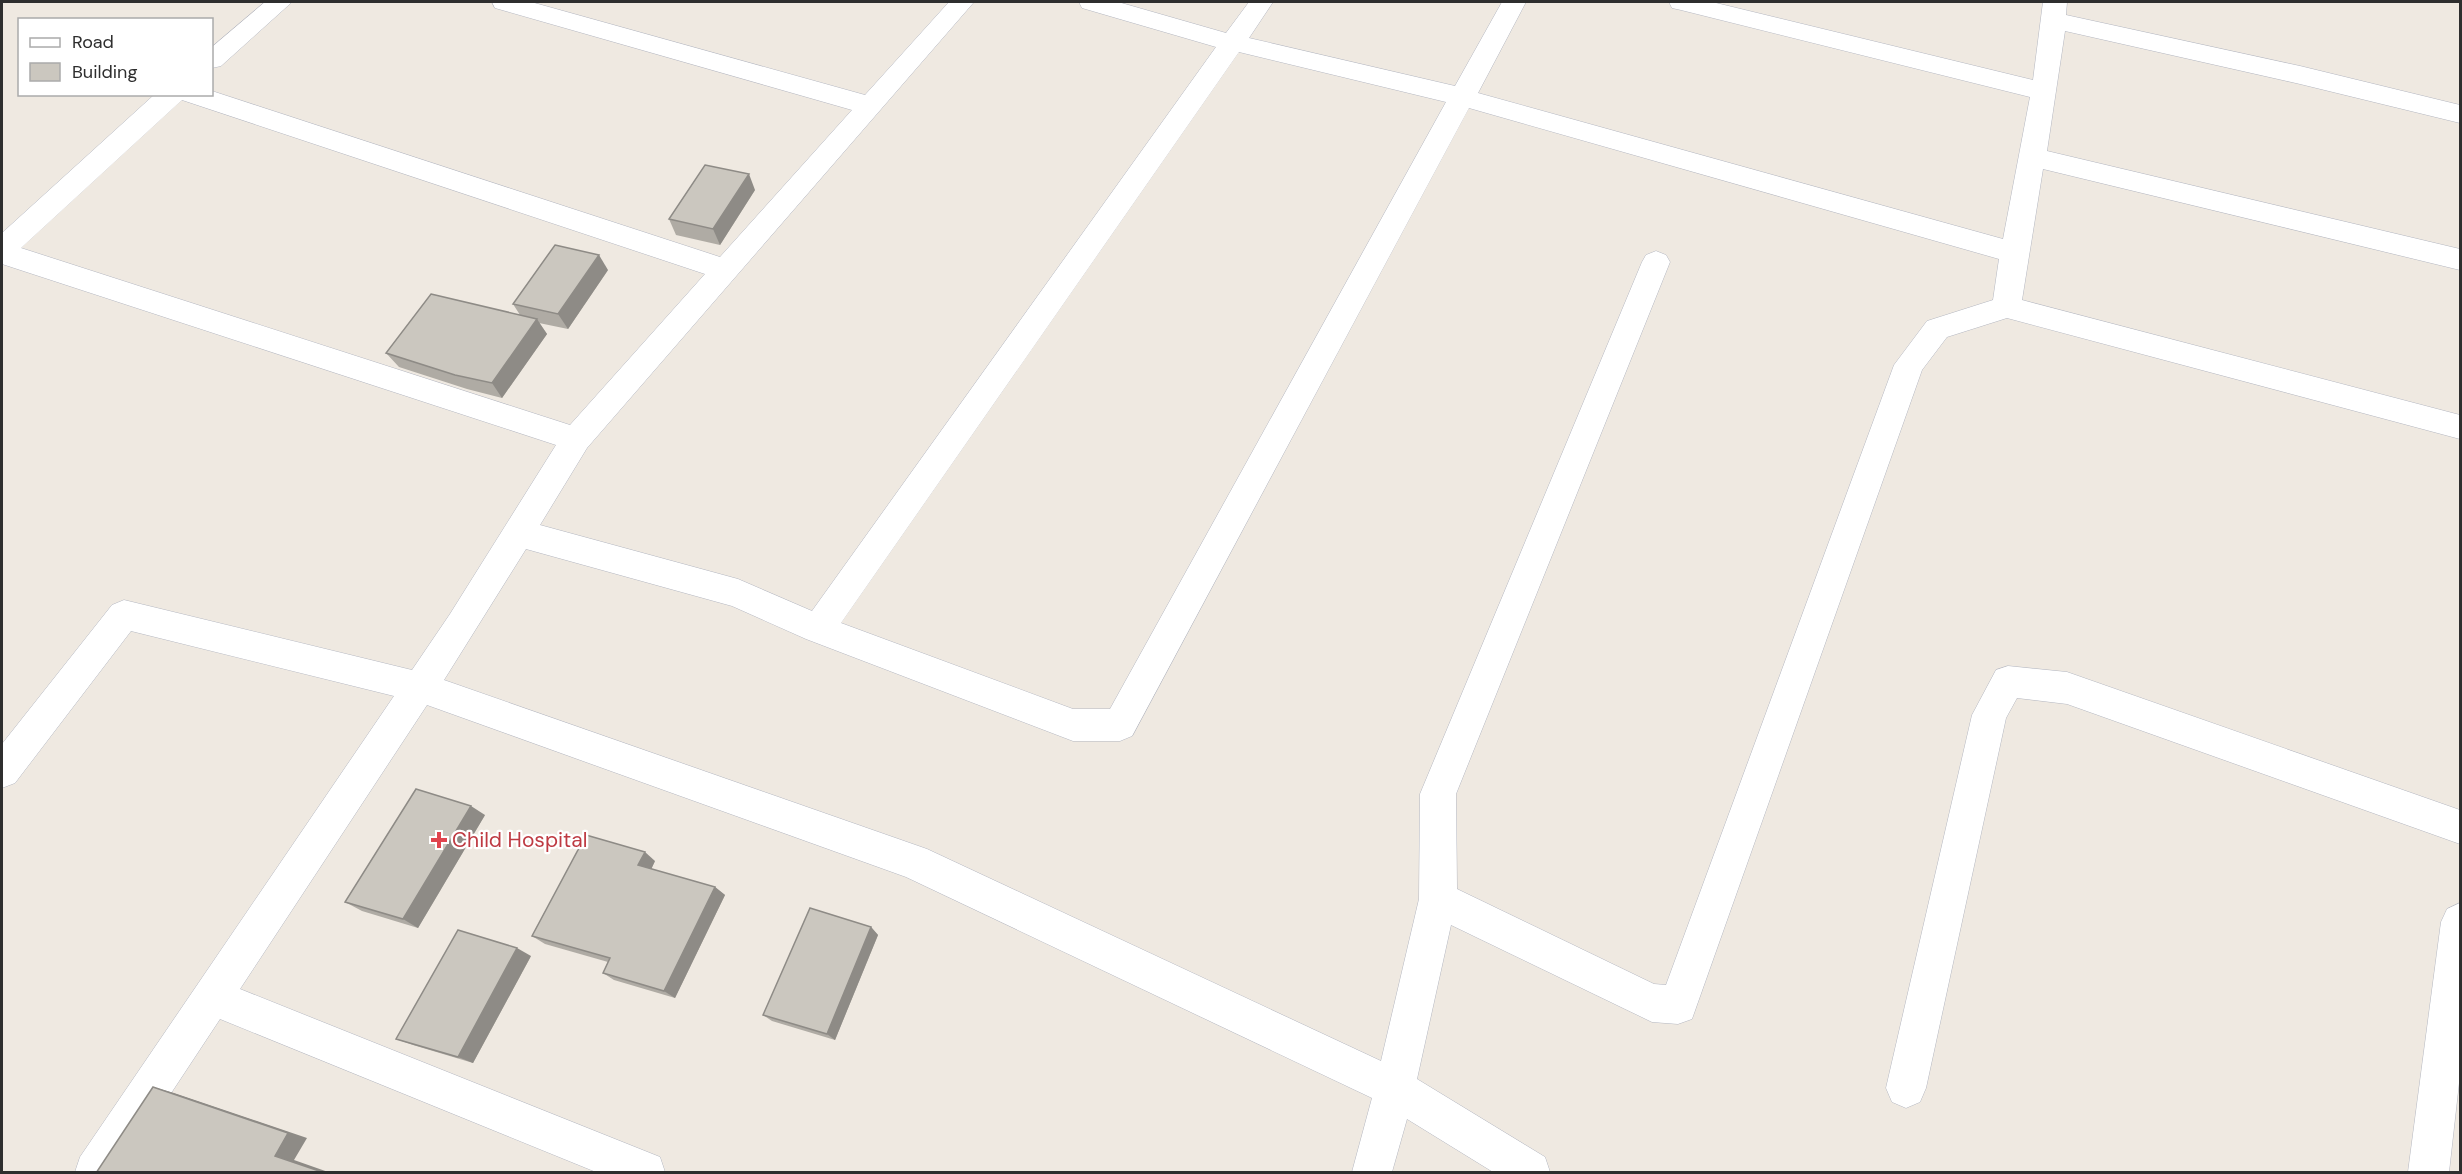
<svg xmlns="http://www.w3.org/2000/svg" width="2462" height="1174" viewBox="0 0 2462 1174" font-family="'DM Sans',sans-serif">
<rect width="100%" height="100%" fill="#efe9e1"/>
<g fill="none" stroke-linecap="round" stroke-linejoin="round">
<defs>
<g id="minor">
<polygon points="265,2 292,2 221,66 212,68 212,47"/>
<path d="M492,2H531L865,95L949,2H974L587,448L540,525L738,579L812,611L1216,47L1082,8L1079,2H1118L1226,33L1249,2H1273L1249,38L1455,86L1502,2H1526L1478,93L2003,239L2030,97L1681,10L1672,8L1669,2H1712L2033,80L2043,2H2067L2066,15L2300,66L2460,105V123L2300,84L2065,31L2047,151L2460,249V270L2043,169L2022,300L2460,415V439L2007,318L1947,337L1922,370L1692,1019L1678,1024L1652,1022L1451,925L1417,1079L1545,1157L1550,1172H1493L1407,1119L1392,1172H1352L1372,1098L906,877L427,705L240,989L660,1157L665,1172H596L220,1019L119,1172H75L80,1157L394,696L131,631L15,783L2,788V744L112,605L124,600L412,670L450,614L556,445L2,264V233L155,94H212V91L720,257L852,110L495,8ZM1239,52L1446,102L1110,709H1073L841,623ZM182,100L705,274L570,425L21,248ZM1469,108L1999,259L1993,300L1927,321L1894,365L1666,985L1654,984L1457,889L1456,794L1670,262L1666,255L1656,251L1646,255L1642,262L1420,794L1419,899L1381,1061L927,849L444,680L526,549L732,606L806,639L1073,741H1120L1132,736Z"/>
<polygon points="2008,666 2067,672 2460,810 2460,844 2067,704 2017,698 2006,718 1926,1088 1920,1102 1906,1108 1892,1102 1886,1088 1972,715 1996,670"/>
<polygon points="2460,903 2460,1074 2449,1172 2408,1172 2441,922 2447,909"/>
</g>
</defs>
<use href="#minor" stroke="#b4b7c1" stroke-width="1"/>
<use href="#minor" fill="#fff" fill-rule="evenodd"/>
</g>
<g fill="#afaba4">
<polygon points="755,190 720,245 676,235 669,219"/>
<polygon points="608,270 568,329 539,323 547,334 502,398 467,389 399,367 386,353 520,315 513,304"/>
<polygon points="485,815 418,928 362,911 345,902"/>
<polygon points="655,861 651,869 715,887 725,895 675,998 614,980 603,973 608,962 545,944 532,936"/>
<polygon points="871,927 878,935 835,1040 772,1021 763,1015"/>
<polygon points="531,956 473,1063 413,1045 396,1039"/>
</g>
<g fill="#8e8b86">
<polygon points="749,174 755,190 720,245 713,229"/>
<polygon points="599,255 608,270 568,329 558,314"/>
<polygon points="537,319 547,334 502,398 492,383"/>
<polygon points="471,806 485,815 418,928 403,919"/>
<polygon points="645,852 655,861 649,874 638,865"/>
<polygon points="715,887 725,895 675,998 664,991"/>
<polygon points="871,927 878,935 835,1040 827,1034"/>
<polygon points="517,948 531,956 473,1063 458,1057"/>
<polygon points="153,1087 174,1093 307,1138 294,1160 331,1173 325,1173 275,1156"/>
</g>
<g fill="#cbc7bf" stroke="#8e8b86" stroke-width="1.5">
<polygon points="705,165 749,174 713,229 669,219"/>
<polygon points="555,245 599,255 558,314 513,304"/>
<polygon points="431,294 537,319 492,383 455,375 386,353"/>
<polygon points="416,789 471,806 403,919 345,902"/>
<polygon points="586,835 645,852 638,865 715,887 664,991 603,973 610,958 532,936"/>
<polygon points="810,908 871,927 827,1034 763,1015"/>
<polygon points="458,930 517,948 458,1057 396,1039"/>
<polygon points="153,1087 288,1133 275,1156 325,1173 96,1173"/>
</g>
<path fill="#e0444e" stroke="#fff" stroke-width="2" d="M436 831h6v6h6v6h-6v6h-6v-6h-6v-6h6z"/>
<g text-anchor="middle" stroke-width="4.5" stroke-linejoin="round" paint-order="stroke">
<g font-size="21" fill="#be3a42" stroke="#fff" text-anchor="start">
<text x="452" y="847">Child Hospital</text>
</g>
</g>
<rect width="2462" height="1174" fill="none" stroke="#2e2e2e" stroke-width="6"/>
<rect x="18" y="18" width="195" height="78" fill="#ffffff" stroke="#ababab" stroke-width="1.5"/>
<rect x="30" y="38" width="30" height="9" fill="#ffffff" stroke="#ababab" stroke-width="1.5"/>
<text x="72" y="48" font-size="18" fill="#2e2e2e">Road</text>
<rect x="30" y="63" width="30" height="18" fill="#cbc7bf" stroke="#ababab" stroke-width="1.5"/>
<text x="72" y="78" font-size="18" fill="#2e2e2e">Building</text>
</svg>
